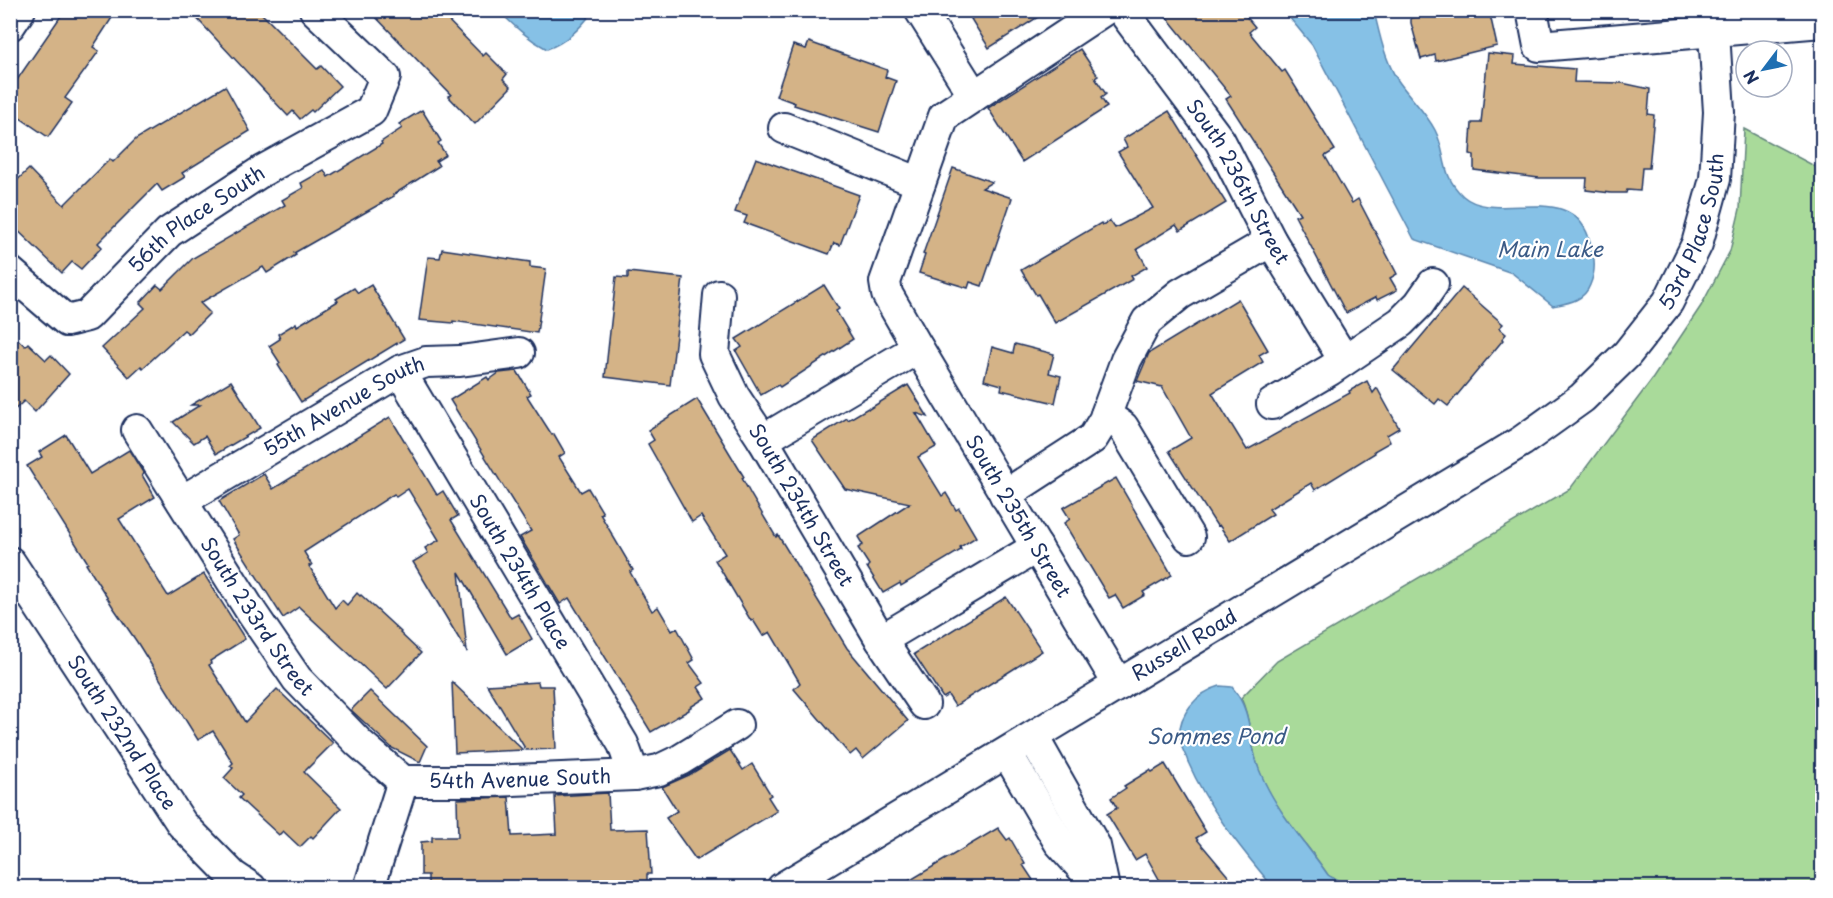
<svg xmlns="http://www.w3.org/2000/svg" width="1833" height="898" viewBox="0 0 1833 898" font-family="'Playpen Sans',sans-serif">
<rect width="100%" height="100%" fill="#fff"/>
<filter id="ink" filterUnits="userSpaceOnUse"><feTurbulence type="fractalNoise" baseFrequency=".0167" numOctaves="2"/><feDisplacementMap in="SourceGraphic" scale="12" xChannelSelector="R" yChannelSelector="G"/><feConvolveMatrix kernelMatrix="1 2 1 2 8 2 1 2 1" color-interpolation-filters="sRGB"/></filter>
<g filter="url(#ink)">
<path fill="#a9da9a" stroke="#62847c" stroke-width="1.5" d="M1744,129L1822,170V887H1352C1345,881 1336,881 1328,875C1305,841 1274,809 1259,770C1250,747 1252,721 1241,698L1277,661L1570,489L1653,378L1701,306L1730,251L1740,209Z"/>
<g fill="#86c1e6" stroke="#5b87b0" stroke-width="1.5">
<path d="M499,11H593C581,28 567,42 547,49C528,39 514,26 499,11Z"/>
<path d="M1284,11H1374C1379,33 1385,60 1397,79C1409,97 1425,111 1435,130C1447,153 1440,175 1463,196C1497,226 1575,176 1591,245C1595,259 1596,271 1590,285C1584,301 1568,303 1553,306L1512,273L1414,239L1312,45Z"/>
<path d="M1220,686L1232,687C1255,714 1247,744 1261,774C1277,812 1305,842 1328,875C1336,881 1345,881 1352,887H1273C1241,849 1208,808 1188,762C1186,755 1181,748 1180,741C1176,715 1198,692 1220,686Z"/>
</g>
<g fill="#d4b387" stroke="#1b2f5e" stroke-width="1.5">
<polygon points="65,10 117,10 93,47 99,51 65,98 72,103 48,137 10,111 10,90"/>
<polygon points="189,10 258,10 317,69 321,66 340,86 313,112 311,110 300,119 293,111 288,116"/>
<polygon points="369,10 438,10 483,56 486,53 507,74 503,79 511,87 475,124 448,96 451,95"/>
<polygon points="984,10 1049,10 989,48 971,19"/>
<polygon points="1161,10 1241,10 1255,27 1249,32 1282,72 1285,70 1335,150 1325,156 1352,203 1358,199 1397,274 1390,278 1397,290 1377,300 1376,297 1346,313 1295,216 1300,214 1226,99 1231,96"/>
<polygon points="1425,10 1489,10 1497,46 1436,61 1435,55 1421,59 1411,23 1411,18 1426,15"/>
<polygon points="809,42 887,70 885,77 896,81 879,132 794,105 795,103 776,96 793,45 806,49"/>
<polygon points="1080,49 1098,76 1095,78 1106,94 1101,98 1107,107 1022,162 988,108"/>
<polygon points="1488,53 1515,56 1514,64 1575,69 1574,82 1622,83 1650,89 1648,114 1654,115 1649,168 1642,168 1640,191 1627,190 1626,193 1611,193 1586,190 1587,178 1539,178 1474,170 1474,155 1470,154 1472,123 1481,123"/>
<polygon points="225,86 250,131 182,173 185,177 162,191 157,184 98,243 102,247 81,269 72,262 62,273 10,223 10,187 29,169 64,205 110,159 113,162 136,139"/>
<polygon points="422,110 441,141 438,143 446,155 436,161 439,166 393,195 394,196 294,253 296,255 267,273 263,267 200,303 210,313 189,334 184,330 143,368 141,366 129,377 102,348 145,308 140,303 157,285 162,289 193,258 285,205 282,200 303,188 301,183 324,170 328,177 382,144 381,142 402,128 399,124"/>
<polygon points="1169,111 1226,203 1180,231 1176,225 1137,249 1147,267 1131,276 1133,279 1055,323 1038,294 1036,295 1021,270 1101,223 1102,225 1110,221 1115,228 1153,208 1118,152 1127,147 1123,139"/>
<polygon points="756,158 859,195 840,245 834,243 829,254 744,223 747,216 735,212"/>
<polygon points="953,168 992,182 982,188 1012,198 982,286 970,282 968,288 919,273 925,255 923,254"/>
<polygon points="442,249 530,262 530,267 546,269 537,333 453,321 453,323 419,320 428,257 440,258"/>
<polygon points="628,272 683,278 670,385 605,377 616,277 628,278"/>
<polygon points="371,285 404,339 301,402 278,365 280,363 269,346 280,339 278,334 296,323 297,326 338,301 336,299 354,288 358,293"/>
<polygon points="824,285 839,309 836,311 853,339 780,387 778,385 761,395 736,351 742,347 736,339"/>
<polygon points="1462,288 1503,324 1499,328 1506,334 1502,339 1503,340 1448,406 1439,399 1435,404 1393,370"/>
<polygon points="1238,299 1268,350 1259,355 1263,362 1212,393 1247,450 1350,393 1349,391 1367,381 1373,393 1377,388 1399,428 1387,435 1390,442 1374,451 1375,453 1315,490 1311,483 1269,509 1273,514 1230,541 1219,525 1217,526 1169,451 1191,438 1162,387 1137,381 1149,353"/>
<polygon points="10,332 25,346 28,343 46,360 51,355 69,374 35,412 24,401 10,414"/>
<polygon points="1015,344 1054,354 1049,373 1061,376 1055,403 1001,390 1002,385 984,380 992,347 1013,353"/>
<polygon points="517,371 531,394 527,396 552,435 554,434 565,453 559,457 581,492 588,488 603,513 600,514 633,570 630,572 652,611 658,607 672,631 677,628 694,660 689,663 704,683 698,687 705,698 689,708 689,710 651,732 569,598 560,604 520,537 531,531 450,400 487,377 489,380 499,373"/>
<polygon points="231,381 260,428 216,454 205,436 194,443 173,422 200,405 191,405"/>
<polygon points="908,385 928,417 916,413 936,447 918,457 942,496 946,493 956,510 959,508 976,537 960,547 961,550 901,586 900,583 883,593 867,567 869,565 858,548 863,545 858,537 910,503 845,489 812,440 847,418 848,420 868,408 869,409"/>
<polygon points="697,399 744,477 742,478 751,495 776,537 778,535 847,648 908,721 863,759 856,750 850,755 794,689 800,683 770,632 763,636 753,620 751,621 715,560 725,554 701,516 692,522 648,444 654,440 648,430"/>
<polygon points="390,417 437,495 443,491 458,516 451,520 511,618 518,614 532,639 507,654 459,572 467,652 413,562 428,553 425,548 439,540 408,489 396,497 394,494 304,552 312,565 309,566 335,608 342,600 347,605 357,593 360,596 361,595 401,632 400,633 421,653 387,689 299,607 283,618 233,539 239,535 219,501 264,474 273,489"/>
<polygon points="66,435 90,474 129,450 144,474 142,475 155,497 119,519 168,596 204,574 245,639 210,661 211,663 209,665 245,722 277,689 333,743 304,772 341,808 313,838 311,836 300,847 283,831 279,835 239,798 242,795 224,778 233,768 230,766 233,763 213,731 198,740 137,642 113,607 86,564 88,563 27,466 42,457 39,452"/>
<polygon points="1116,478 1172,575 1143,592 1145,595 1123,608 1115,595 1109,598 1064,523 1070,519 1063,508"/>
<polygon points="1006,597 1042,651 955,706 948,695 943,698 914,654"/>
<polygon points="452,682 523,750 455,753"/>
<polygon points="538,682 539,686 553,686 556,749 526,750 487,685"/>
<polygon points="370,691 427,746 420,762 392,748 351,710"/>
<polygon points="730,750 743,770 752,764 771,795 768,797 777,811 696,860 666,818 677,811 662,787 689,775"/>
<polygon points="1165,764 1206,832 1196,838 1238,888 1164,888 1145,854 1135,860 1107,814 1117,808 1111,798 1126,788 1124,786 1150,770 1152,772"/>
<polygon points="608,793 610,830 648,829 651,874 647,874 647,888 428,888 428,875 421,875 421,842 432,841 432,837 458,837 457,799 509,797 512,836 557,834 555,796"/>
<polygon points="998,828 1007,840 1010,838 1025,864 1023,865 1033,880 1021,888 897,888"/>
</g>
<g fill="none" stroke-linecap="round" stroke-linejoin="round">
<defs>
<g id="street">
<polyline points="920,10 974,96"/>
<path id="s1" d="M1122,10L1220,141L1271,241L1344,360"/>
<polyline points="1532,10 1539,46 1822,22"/>
<polyline points="10,25 20,10"/>
<polyline points="784,128 920,183"/>
<path id="s2" d="M10,272L67,321L87,316L169,232L262,171L371,111L385,77L315,10"/>
<path id="s3" d="M719,295L714,354L734,396L763,440L881,640L924,704"/>
<path id="s4" d="M918,348L1119,685"/>
<path id="s5" d="M400,371L623,744L634,775"/>
<polyline points="1272,404 1330,370 1401,322 1419,304 1433,284"/>
<polyline points="1106,415 1123,427 1189,537"/>
<path id="s6" d="M137,430L252,613L297,679L359,743L403,781"/>
<polyline points="763,440 918,348 887,294 885,282 944,116 1104,10"/>
<polyline points="1005,495 1093,438 1104,420 1126,360 1147,321 1180,294 1271,241"/>
<path id="s7" d="M182,501L400,371L426,362L460,361L519,353"/>
<path id="s8" d="M10,562L182,824L233,876L251,888"/>
<polyline points="881,640 1037,547"/>
<polyline points="1033,737 1095,846 1104,888"/>
<polyline points="1007,753 1059,842 1100,888"/>
<path id="s9" d="M403,781H491L634,775L659,770L680,760L737,725"/>
<polyline points="369,888 403,781"/>
<path id="s10" d="M782,888L1522,441L1582,398L1627,354L1668,302L1697,244L1715,179L1719,112L1714,32L1709,10"/>
</g>
</defs>
<use href="#street" stroke="#1b2f5e" stroke-width="34"/>
<use href="#street" stroke="#fff" stroke-width="30"/>
</g>
</g>
<g text-anchor="middle" stroke-width="4.5" stroke-linejoin="round" paint-order="stroke">
<g font-size="20" fill="#1b2f5e" stroke="#fff">
<text dy="7" stroke="none"><textPath href="#s1" startOffset="208">South 236th Street</textPath></text>
<text dy="7" stroke="none"><textPath href="#s2" startOffset="243">56th Place South</textPath></text>
<text dy="7" stroke="none"><textPath href="#s10" startOffset="1143">53rd Place South</textPath></text>
<text dy="7" stroke="none"><textPath href="#s7" startOffset="188">55th Avenue South</textPath></text>
<text dy="7" stroke="none"><textPath href="#s3" startOffset="234">South 234th Street</textPath></text>
<text dy="7" stroke="none"><textPath href="#s4" startOffset="196">South 235th Street</textPath></text>
<text dy="7" stroke="none"><textPath href="#s5" startOffset="234">South 234th Place</textPath></text>
<text dy="7" stroke="none"><textPath href="#s6" startOffset="222">South 233rd Street</textPath></text>
<text dy="7" stroke="none"><textPath href="#s10" startOffset="470">Russell Road</textPath></text>
<text dy="7" stroke="none"><textPath href="#s8" startOffset="204">South 232nd Place</textPath></text>
<text dy="7" stroke="none"><textPath href="#s9" startOffset="117">54th Avenue South</textPath></text>
</g>
<g font-size="21" font-style="italic" fill="#3b5b87" stroke="#fff">
<text x="1550" y="257">Main Lake</text>
<text x="1216" y="744">Sommes Pond</text>
</g>
</g>
<rect width="1833" height="898" fill="none" stroke="#fff" stroke-width="36"/>
<rect x="18" y="18" width="1797" height="862" fill="none" stroke="#1b2f5e" stroke-width="2" filter="url(#ink)"/>
<g transform="translate(1764 69) rotate(238)"><circle r="28" fill="#ffffff" stroke="#a4acbf" stroke-width="1.5"/>
<path d="M0-4.5L10 22L0 15L-10 22Z" fill="#1f6fb2"/>
<text y="-9" font-size="16" font-weight="bold" text-anchor="middle" fill="#1b2f5e">N</text>
</g>
</svg>
